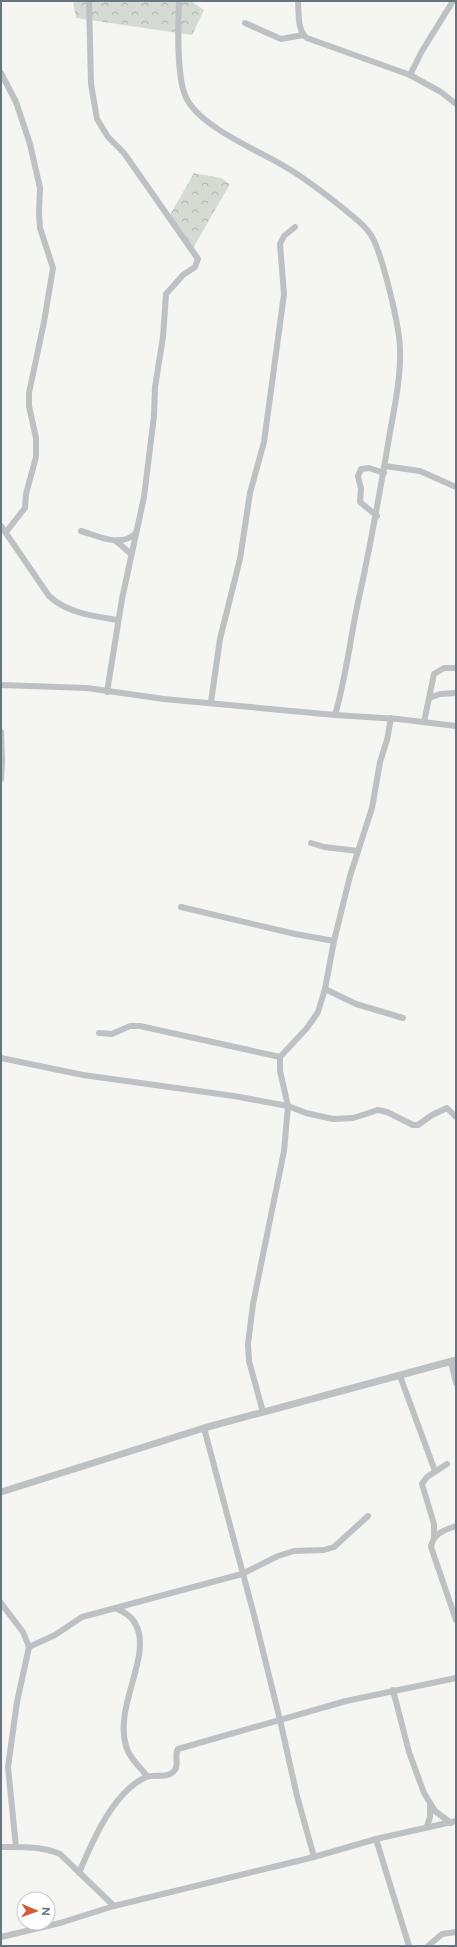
<svg xmlns="http://www.w3.org/2000/svg" width="457" height="1947" viewBox="0 0 457 1947" font-family="Figtree,sans-serif">
<defs>
<pattern id="forest-crowns" width="20" height="18" patternUnits="userSpaceOnUse"><rect width="20" height="18" fill="#d5dad2"/><path d="M2 6a3 3 0 1 1 6 0M12 15a3 3 0 1 1 6 0" fill="none" stroke="#b1b5b0"/></pattern>
</defs>
<rect width="100%" height="100%" fill="#f5f5f2"/>
<g fill="url(#forest-crowns)">
<polygon points="73,1 191,1 204,10 192,35 76,18"/>
<polygon points="194,173 221,178 230,184 193,248 170,215"/>
</g>
<g fill="none" stroke-linecap="round" stroke-linejoin="round">
<g stroke="#bdc1c4" stroke-width="6">
<polyline points="89,1 91,84 97,119 108,137 124,153 198,259 195,267 183,275 166,294 163,337 155,387 154,416 144,497 122,599 107,692"/>
<path d="M179,1C178,24 177,75 185,95C196,125 257,150 284,166C305,178 324,193 344,209C353,217 364,224 371,235C382,253 400,327 400,350C401,381 393,413 388,444C379,497 370,549 358,602C350,640 346,678 335,715"/>
<path d="M298,1C299,13 297,31 307,38L410,75L441,92L456,104"/>
<polyline points="245,23 281,39 303,35"/>
<polyline points="1,73 16,102 30,144 40,188 39,213 40,228 53,268 44,322 29,393 29,406 36,438 36,457 26,494 25,508 6,532"/>
<polyline points="410,75 422,51 453,1"/>
<polyline points="385,466 420,471 456,487"/>
<polyline points="377,516 360,502 361,489 358,476 361,469 369,468 384,473"/>
<path d="M1,526L49,596C67,613 93,616 118,620"/>
<path d="M81,531C98,536 121,548 136,533"/>
<polyline points="116,541 131,554"/>
<polyline points="1,685 87,688 164,699 335,715 398,719 456,726"/>
<polyline points="429,698 440,694 456,693"/>
<polyline points="211,702 220,639 240,559 250,493 264,442 284,294 280,244 284,236 295,227"/>
<polyline points="424,722 434,674 444,668 456,668"/>
<polyline points="1,732 2,761 1,779"/>
<polyline points="311,843 324,847 358,851"/>
<polyline points="181,907 295,934 334,941"/>
<polyline points="325,989 356,1004 403,1018"/>
<polyline points="99,1033 112,1034 130,1026 140,1026 280,1057"/>
<polyline points="1,1058 83,1075 234,1096 288,1106 306,1113 333,1119 353,1118 378,1110 387,1112 413,1125 418,1125 432,1115 447,1108 456,1117"/>
<polyline points="451,1362 456,1383"/>
<polyline points="400,1376 435,1471"/>
<polyline points="263,1412 249,1361 248,1344 253,1304 284,1151 288,1106 280,1071 280,1057 307,1028 318,1012 325,989 334,941 350,876 372,808 380,762 387,740 391,718"/>
<polyline points="204,1428 254,1615 280,1720 297,1796 314,1857"/>
<path d="M456,1526C444,1530 433,1534 431,1547L456,1620"/>
<polyline points="434,1538 434,1524 422,1484 427,1477 447,1464"/>
<polyline points="1,1603 23,1632 29,1647 17,1702 8,1767 16,1847"/>
<path d="M115,1608C124,1612 132,1616 136,1625C152,1656 114,1706 126,1746C129,1758 140,1767 147,1776"/>
<polyline points="29,1647 55,1635 82,1617 242,1574 278,1556 294,1551 324,1550 334,1547 368,1516"/>
<polyline points="393,1690 409,1752 424,1793 435,1811 451,1823"/>
<polyline points="427,1826 430,1817 430,1806"/>
<polyline points="376,1839 409,1946"/>
<path d="M1,1847C21,1847 42,1846 60,1854L114,1906"/>
<path d="M79,1873C92,1842 113,1792 146,1777C156,1773 167,1780 175,1770C179,1764 174,1755 178,1749L346,1701L456,1678"/>
<polyline points="1,1937 60,1923 114,1906 314,1857 376,1839 456,1821"/>
<polyline points="428,1946 442,1934 456,1932"/>
</g>
<polyline stroke="#bdc1c4" stroke-width="7" points="1,1492 204,1428 456,1360"/>
</g>
<rect width="457" height="1947" fill="none" stroke="#687580" stroke-width="4"/>
<g transform="translate(36 1911) rotate(92)"><circle r="19" fill="#ffffff" stroke="#c3c8cc"/>
<path d="M0-3L7 15L0 10L-7 15Z" fill="#d05d37"/>
<text y="-6" font-size="11" font-weight="bold" text-anchor="middle" fill="#687580">N</text>
</g>
</svg>
